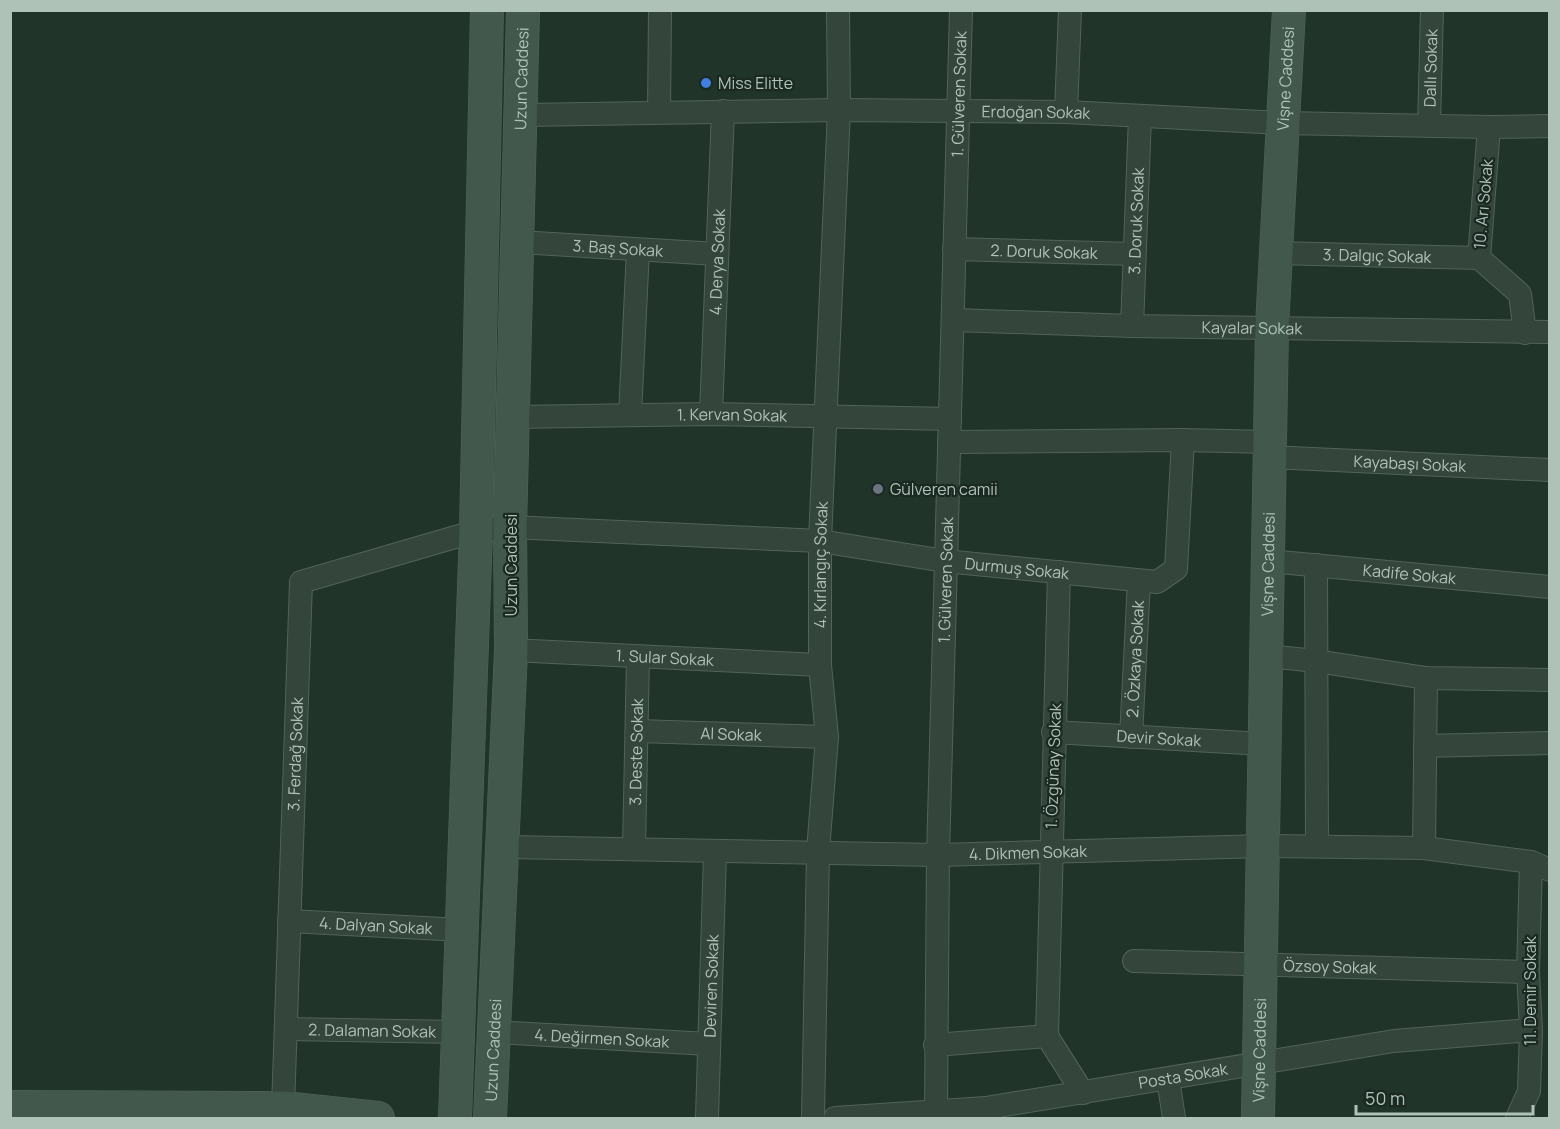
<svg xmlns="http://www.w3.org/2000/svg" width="1560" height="1129" viewBox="0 0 1560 1129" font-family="Manrope,sans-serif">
<rect width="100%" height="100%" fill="#21342a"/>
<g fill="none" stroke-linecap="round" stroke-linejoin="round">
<defs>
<g id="minor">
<polyline points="659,112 660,10"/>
<polyline points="1066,112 1070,10"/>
<path id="s1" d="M522,115L839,110L1066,112L1283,123L1489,127L1550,126"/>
<path id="s2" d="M1429,125L1432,10"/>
<polyline points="1489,127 1479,258 1520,294 1525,333"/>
<path id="s3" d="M519,242L717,254"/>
<path id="s4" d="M954,249L1134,254"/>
<path id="s5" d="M1275,253L1479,258"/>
<path id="s6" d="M954,320L1132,326L1550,332"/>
<path id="s7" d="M1132,326L1140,116"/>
<path id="s8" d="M711,414L723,111"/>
<polyline points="630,415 638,250"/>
<path id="s9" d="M513,417L711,414L950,419"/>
<polyline points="949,442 1183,440 1269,442"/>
<path id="s10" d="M1269,457L1550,470"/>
<path id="s11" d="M1269,561L1550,587"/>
<polyline points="1316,565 1317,846"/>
<polyline points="1059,572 1047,1036 1083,1093"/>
<path id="s12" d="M511,650L820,665"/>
<polyline points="1268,656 1316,661 1426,678 1550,680"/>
<path id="s13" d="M637,731L827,737"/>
<path id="s14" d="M1053,732L1264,744"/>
<path id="s15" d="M1131,737L1139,581"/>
<polyline points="1425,746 1550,743"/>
<path id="s16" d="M503,847L938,855L1264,846L1424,848L1531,862L1550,870"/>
<path id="s17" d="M634,848L638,657"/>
<polyline points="1424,848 1426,678"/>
<path id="s18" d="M289,921L462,930"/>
<path id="s19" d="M1134,961L1528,972"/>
<path id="s20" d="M286,1029L458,1032"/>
<path id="s21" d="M494,1032L709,1044"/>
<polyline points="935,1045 1047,1036"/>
<polyline points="1168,1079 1174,1118"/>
<path id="s22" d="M283,1108L301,582L476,531L510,527L820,541L945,561L1157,582L1176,569L1183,440"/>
<path id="s23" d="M936,1112L938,855L961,10"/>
<path id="s24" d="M707,1118L715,853"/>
<path id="s25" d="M813,1118L818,851L827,737L820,665V541L839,110L838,10"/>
<path id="s26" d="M835,1118L986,1108L1394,1041L1531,1030"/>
<polyline points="1517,1118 1529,1091 1531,1030 1528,972 1531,862"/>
</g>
<g id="secondary">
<polyline points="10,1107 283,1108 378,1118"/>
<polyline points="455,1118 476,531 487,10"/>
<path id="s27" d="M490,1118L511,650L510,527L523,10"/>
<path id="s28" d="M1258,1118L1272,327L1289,10"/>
</g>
</defs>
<use href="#minor" stroke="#52635a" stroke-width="24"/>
<use href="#secondary" stroke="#52635a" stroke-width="34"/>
<use href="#minor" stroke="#34453c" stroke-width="22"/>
<use href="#secondary" stroke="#43584d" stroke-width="33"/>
</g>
<circle fill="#3f7fe0" stroke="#1a2921" stroke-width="2" cx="706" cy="83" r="6"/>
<circle fill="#6b7280" stroke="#1a2921" stroke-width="2" cx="878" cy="489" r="6"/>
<g text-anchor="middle" stroke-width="4.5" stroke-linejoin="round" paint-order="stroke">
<g font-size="16" fill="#afc2b8" stroke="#1a2921">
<text dy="6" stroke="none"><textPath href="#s2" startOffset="57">Dallı Sokak</textPath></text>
<text dy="6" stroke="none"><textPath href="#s27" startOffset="1040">Uzun Caddesi</textPath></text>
<text dy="6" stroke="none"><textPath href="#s28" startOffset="1040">Vişne Caddesi</textPath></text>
<text dy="6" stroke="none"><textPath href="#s23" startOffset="1018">1. Gülveren Sokak</textPath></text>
<text dy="6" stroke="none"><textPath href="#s1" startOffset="514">Erdoğan Sokak</textPath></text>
<text transform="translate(1483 204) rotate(-85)" y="6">10. Arı Sokak</text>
<text dy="6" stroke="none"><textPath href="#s7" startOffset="105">3. Doruk Sokak</textPath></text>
<text dy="6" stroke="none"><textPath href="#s3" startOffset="99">3. Baş Sokak</textPath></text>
<text dy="6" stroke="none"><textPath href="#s4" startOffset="90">2. Doruk Sokak</textPath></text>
<text dy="6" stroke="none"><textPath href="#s5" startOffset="102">3. Dalgıç Sokak</textPath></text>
<text dy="6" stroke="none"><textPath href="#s8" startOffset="152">4. Derya Sokak</textPath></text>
<text dy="6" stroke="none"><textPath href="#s6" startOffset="298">Kayalar Sokak</textPath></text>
<text dy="6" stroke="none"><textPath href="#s9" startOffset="219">1. Kervan Sokak</textPath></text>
<text dy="6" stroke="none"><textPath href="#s10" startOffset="141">Kayabaşı Sokak</textPath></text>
<text dy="6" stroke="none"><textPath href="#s28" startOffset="554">Vişne Caddesi</textPath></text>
<text transform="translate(511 565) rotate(-90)" y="6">Uzun Caddesi</text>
<text dy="6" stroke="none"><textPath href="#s25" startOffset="554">4. Kırlangıç Sokak</textPath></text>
<text dy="6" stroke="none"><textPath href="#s22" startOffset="1252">Durmuş Sokak</textPath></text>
<text dy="6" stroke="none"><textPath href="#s11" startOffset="141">Kadife Sokak</textPath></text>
<text dy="6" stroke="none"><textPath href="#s23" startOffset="532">1. Gülveren Sokak</textPath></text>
<text dy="6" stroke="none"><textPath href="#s12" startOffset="154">1. Sular Sokak</textPath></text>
<text dy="6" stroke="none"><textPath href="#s15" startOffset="78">2. Özkaya Sokak</textPath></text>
<text dy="6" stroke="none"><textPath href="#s13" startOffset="94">Al Sokak</textPath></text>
<text dy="6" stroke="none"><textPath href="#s14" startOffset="106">Devir Sokak</textPath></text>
<text dy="6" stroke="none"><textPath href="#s17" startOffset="96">3. Deste Sokak</textPath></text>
<text dy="6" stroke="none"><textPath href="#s22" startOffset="354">3. Ferdağ Sokak</textPath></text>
<text transform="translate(1053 766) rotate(-88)" y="6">1. Özgünay Sokak</text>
<text dy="6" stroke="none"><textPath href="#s16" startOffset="525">4. Dikmen Sokak</textPath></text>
<text dy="6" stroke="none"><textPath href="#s18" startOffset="87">4. Dalyan Sokak</textPath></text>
<text dy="6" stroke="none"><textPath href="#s19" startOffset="196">Özsoy Sokak</textPath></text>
<text dy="6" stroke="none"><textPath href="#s24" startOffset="132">Deviren Sokak</textPath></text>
<text transform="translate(1530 991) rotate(-90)" y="6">11. Demir Sokak</text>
<text dy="6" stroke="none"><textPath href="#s20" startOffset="86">2. Dalaman Sokak</textPath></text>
<text dy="6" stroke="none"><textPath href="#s21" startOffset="108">4. Değirmen Sokak</textPath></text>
<text dy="6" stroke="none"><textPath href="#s27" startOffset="68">Uzun Caddesi</textPath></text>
<text dy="6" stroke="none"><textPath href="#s28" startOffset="68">Vişne Caddesi</textPath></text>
<text dy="6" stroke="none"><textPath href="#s26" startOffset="351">Posta Sokak</textPath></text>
</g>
<g font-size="16" fill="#afc2b8" stroke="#1a2921" text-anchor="start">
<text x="718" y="89">Miss Elitte</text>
<text x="890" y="495">Gülveren camii</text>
</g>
</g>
<rect width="1560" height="1129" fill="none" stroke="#afc2b8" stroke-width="24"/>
<path d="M1356 1105v9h177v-9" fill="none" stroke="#afc2b8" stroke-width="3"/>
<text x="1365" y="1105" font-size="18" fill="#afc2b8" stroke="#1a2921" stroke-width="4.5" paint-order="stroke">50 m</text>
</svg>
